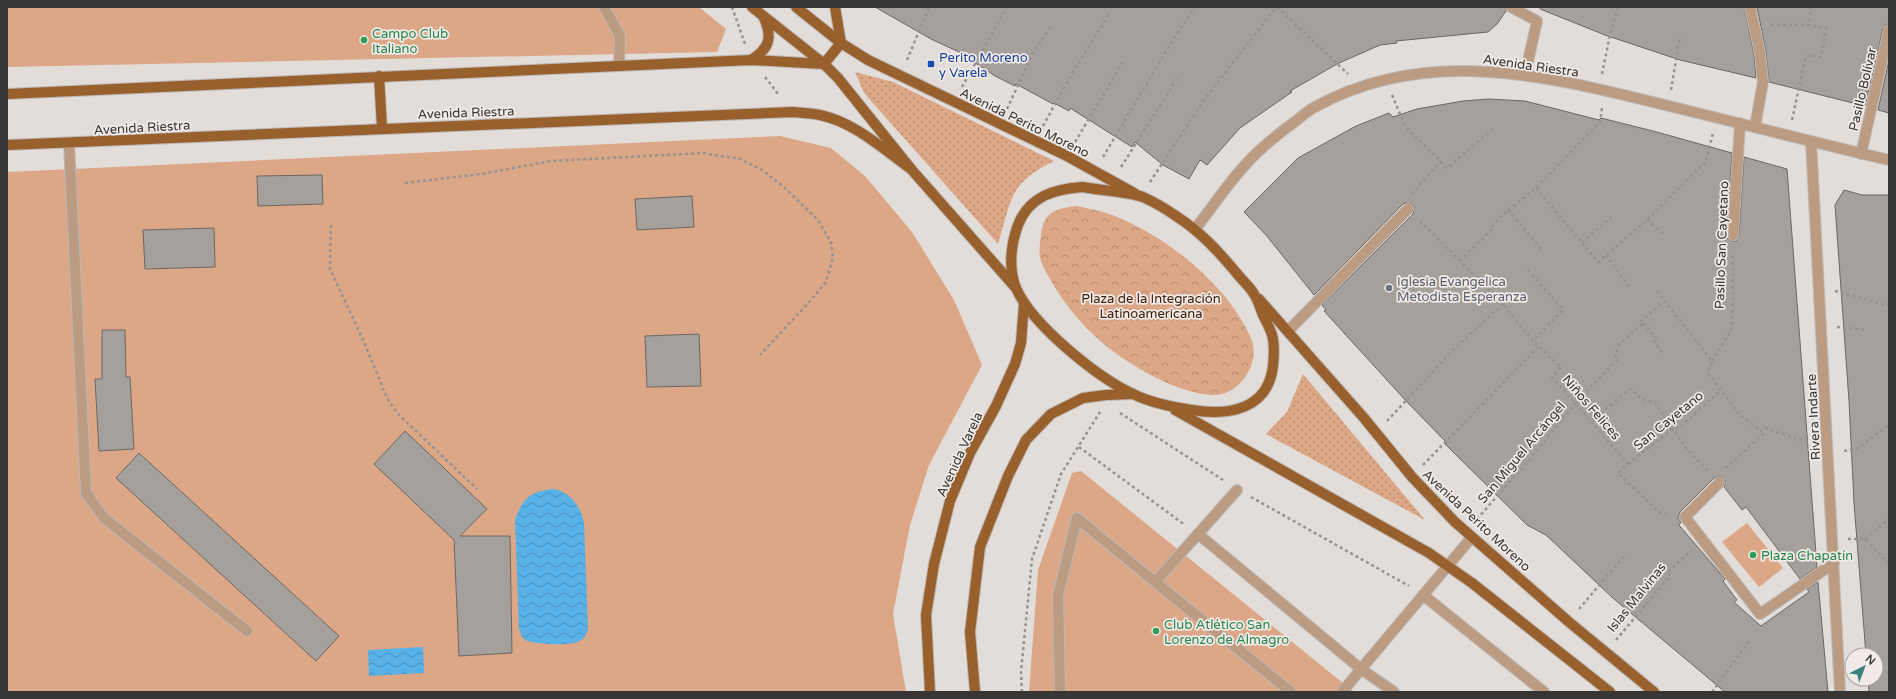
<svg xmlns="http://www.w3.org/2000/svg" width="1896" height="699" viewBox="0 0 1896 699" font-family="'Varela Round',sans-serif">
<defs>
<pattern id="grass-dots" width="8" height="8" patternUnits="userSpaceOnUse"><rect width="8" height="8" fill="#dba787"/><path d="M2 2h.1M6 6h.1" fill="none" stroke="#b3896f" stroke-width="1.8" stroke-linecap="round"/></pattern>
<pattern id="park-crowns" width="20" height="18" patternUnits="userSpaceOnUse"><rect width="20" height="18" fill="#dba787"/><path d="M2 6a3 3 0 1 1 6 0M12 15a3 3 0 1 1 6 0" fill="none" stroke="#b3896f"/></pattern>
<pattern id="water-waves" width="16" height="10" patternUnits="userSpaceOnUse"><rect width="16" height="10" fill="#58b2e8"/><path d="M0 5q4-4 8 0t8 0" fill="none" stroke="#4a92bd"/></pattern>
</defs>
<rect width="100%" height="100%" fill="#e3ddda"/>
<g fill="url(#grass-dots)">
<path d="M855,72L893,82L1054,161C1008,184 1012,199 998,244L864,93Z"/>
<polygon points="1303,374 1425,520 1266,434 1287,412"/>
</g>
<path fill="url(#park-crowns)" d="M1076,206C1090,209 1104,211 1117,217C1169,238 1231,288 1252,341C1260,365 1238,397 1212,395C1196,394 1179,388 1165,382C1117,360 1076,326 1050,279C1047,273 1041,264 1040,257C1039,250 1040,242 1041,236C1043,212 1055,209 1076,206Z"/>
<g fill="#dba787">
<polygon points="7,7 699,7 726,29 717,52 7,67"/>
<polygon points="780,136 831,148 865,176 912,232 954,300 982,365 929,465 910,525 893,614 906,692 7,692 7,172"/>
<polygon points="1081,471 1354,692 1029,692 1038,570 1072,473"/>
<polygon points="1747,523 1783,568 1759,587 1722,542"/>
</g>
<g fill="url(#water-waves)">
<path d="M555,489C572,494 580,506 584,523L588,630C586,634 585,638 581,640C572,647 539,644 527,641L522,637L519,629L515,520C523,497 531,491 555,489Z"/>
<polygon points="423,647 424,673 369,676 368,650"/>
</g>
<g fill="#a6a09d" stroke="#6c6763">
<polygon points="875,7 1505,7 1506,11 1497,24 1488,32 1396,41 1397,43 1380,45 1337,64 1290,91 1292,92 1240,128 1207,165 1200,160 1189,179 1163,165 1135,142 1132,147 1070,108 1069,111 1054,103 1053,104 1016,84 1015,86 995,76 959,52 931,39"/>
<polygon points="1541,7 1744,7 1754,54 1756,78 1680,60 1605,35 1540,9"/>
<polygon points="1757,7 1889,7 1889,24 1885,25 1883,29 1865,106 1769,82 1766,52"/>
<polygon points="1889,60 1889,113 1878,110"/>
<polygon points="1488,99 1525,101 1599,120 1601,118 1653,131 1732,153 1727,235 1727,238 1732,241 1736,241 1739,235 1744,157 1787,169 1817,567 1800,579 1746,507 1742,510 1724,487 1725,481 1721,477 1714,478 1680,512 1678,518 1681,522 1679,525 1725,579 1723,581 1737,600 1734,602 1761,626 1809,592 1807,589 1818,582 1828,692 1725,692 1614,599 1546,535 1527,525 1445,444 1447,443 1407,402 1324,311 1326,310 1322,305 1413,214 1414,208 1412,204 1407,203 1403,204 1314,295 1266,235 1244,212 1298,158 1356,126 1389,113 1393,117 1417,109 1463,101"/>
<polygon points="322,175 323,204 258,206 257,176"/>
<polygon points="1844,190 1862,195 1889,195 1889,692 1869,692 1868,679 1876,679 1876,655 1866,655 1854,503 1849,401 1835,205"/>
<polygon points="692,196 694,227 637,230 635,199"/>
<polygon points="214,228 215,267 145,269 143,230"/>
<polygon points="102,330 125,330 126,377 130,377 134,449 99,451 95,379 102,379"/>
<polygon points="699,334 701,386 647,387 645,336"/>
<polygon points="405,431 487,509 460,536 510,536 512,653 459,656 454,540 374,464"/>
<polygon points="139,453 339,636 316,661 116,478"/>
</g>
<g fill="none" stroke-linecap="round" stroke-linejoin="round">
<defs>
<g id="minor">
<polyline points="604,7 620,36 619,66"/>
<polyline points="1511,7 1537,21 1525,75"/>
<polyline points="1750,7 1760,53 1763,82 1755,127"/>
<polyline points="1811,141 1840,692"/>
<polyline points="69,143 86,493 104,518 247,631"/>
<polyline points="1861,154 1889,30"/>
<path d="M1195,229C1212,208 1228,183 1247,163C1260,148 1277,135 1293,123C1300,118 1307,111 1315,107C1429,44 1551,77 1669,106C1743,124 1816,143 1889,160"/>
<polyline points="1733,235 1740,123"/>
<polyline points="1288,331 1408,209"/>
<polyline points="1719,483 1685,517 1760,614 1834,563"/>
<polyline points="1198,534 1237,490"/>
<polyline points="1155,582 1291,692"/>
<polyline points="1423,595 1544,692"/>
<polyline points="1060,692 1058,595 1077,518 1155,582 1198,534 1361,669 1472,537"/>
<polyline points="1342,692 1361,669 1394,692"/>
</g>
<g id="major">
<polyline points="752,7 824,64 838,78 911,169 1015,287"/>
<polyline points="796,7 841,43 868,60 1067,156 1134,193"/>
<polyline points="835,7 841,43"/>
<path d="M751,60C769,49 773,38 764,18"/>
<polyline points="824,64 841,43"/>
<polyline points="379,76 382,128"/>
<polyline points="7,94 751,60 824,64"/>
<path d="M7,145L792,112C802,113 811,113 820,115C854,122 883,149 911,169"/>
<path d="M1082,187C1098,190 1129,192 1143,197C1154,202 1166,209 1176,216C1201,232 1220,253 1239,276C1244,282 1250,287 1254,294C1258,300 1260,308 1263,315C1266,321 1270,328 1272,335C1275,345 1274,356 1273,366C1268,410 1228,416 1192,410C1172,407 1151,403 1133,394C1097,377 1032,325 1016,288C1008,268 1011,244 1018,225C1029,196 1055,189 1082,187Z"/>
<polyline points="1259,299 1364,418 1412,477 1455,522 1569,622 1654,692"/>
<polyline points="1175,410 1429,553 1472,583 1610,692"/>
<polyline points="930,692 926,615 934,564 950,501 970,453 996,406 1015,364 1021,343 1024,303"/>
<polyline points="975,692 970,632 980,547 1008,476 1026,440 1051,414 1083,398 1106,395 1133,394"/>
</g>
</defs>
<use href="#minor" stroke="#bdb8b5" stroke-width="12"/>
<use href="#major" stroke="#bdb8b5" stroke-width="12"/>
<g stroke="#969290" stroke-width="2.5" stroke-dasharray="3 3" stroke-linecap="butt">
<polyline points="732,7 745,44"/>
<polyline points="1277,7 1348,74"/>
<polyline points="1771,25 1809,25 1811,7"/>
<polyline points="907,60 929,7"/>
<polyline points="1602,74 1610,35 1618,7"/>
<polyline points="765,77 779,95"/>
<polyline points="962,87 1007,7"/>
<polyline points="1671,90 1680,36"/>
<polyline points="1392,95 1405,126 1447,168 1494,128"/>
<polyline points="1007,109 1033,53 1050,28"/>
<polyline points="1792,120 1806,56 1821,57 1826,28 1809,25"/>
<polyline points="1043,126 1070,77 1110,12"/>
<polyline points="1075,142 1124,60"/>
<polyline points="1103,157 1174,38 1195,7"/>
<polyline points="1121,167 1177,79"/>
<polyline points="1150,182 1204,100 1276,7"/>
<polyline points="405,183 481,174 551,161 703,153 740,159 762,170 784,187 818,220 831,242 833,257 826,282 811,300 760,355"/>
<polyline points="1536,188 1598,262 1647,220 1702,165 1705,164 1713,133"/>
<polyline points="1412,194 1441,161"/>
<polyline points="1508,210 1541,249"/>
<polyline points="1647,220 1664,234"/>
<polyline points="1420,221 1503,304 1533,341 1561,367 1552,377 1628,464 1618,473 1659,512 1669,514"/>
<polyline points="331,225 330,269 364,342 387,398 397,413 477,489"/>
<polyline points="1582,242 1614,215"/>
<polyline points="1606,255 1630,288"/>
<polyline points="1460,261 1492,229 1491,227 1508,210 1536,188 1600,122 1602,108"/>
<polyline points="1528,270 1563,310 1533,341"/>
<polyline points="1657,291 1712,361 1708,373 1739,414 1761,431 1765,428 1810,443"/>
<polyline points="1835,291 1889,306"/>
<polyline points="1643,323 1657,339 1654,341 1662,352"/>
<polyline points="1837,327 1864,330"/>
<polyline points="1712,361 1731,331 1733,305 1733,252"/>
<polyline points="1120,413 1223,480"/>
<polyline points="1387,421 1455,348 1503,304"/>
<polyline points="1592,421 1630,389 1642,399 1655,403 1686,448 1708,471"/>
<polyline points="1079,447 1185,525"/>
<polyline points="1844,451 1856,449 1889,425"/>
<polyline points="1628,464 1674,428 1679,428 1720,391"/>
<polyline points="1423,465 1539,346"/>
<polyline points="1726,468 1763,434 1761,431"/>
<polyline points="1251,497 1409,586"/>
<polyline points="1477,519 1537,451 1576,402 1618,359 1615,356 1619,344 1643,323 1641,321 1664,302"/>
<polyline points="1848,539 1865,539 1889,564"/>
<polyline points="1865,539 1889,519"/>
<polyline points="1579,609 1624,556"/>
<polyline points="1616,640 1670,576 1667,573 1691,551"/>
<polyline points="1022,692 1021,672 1032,559 1061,474 1100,412"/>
<polyline points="1712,692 1749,641"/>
</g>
<use href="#minor" stroke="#bb9b81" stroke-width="10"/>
<use href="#major" stroke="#98602d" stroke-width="10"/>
</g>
<g fill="#2e9e5b" stroke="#f1eae7" stroke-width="1.5">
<circle cx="364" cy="40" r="4"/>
<circle cx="1753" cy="555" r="4"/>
<circle cx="1156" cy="631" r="4"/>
</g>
<rect fill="#1a4fb4" stroke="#f1eae7" stroke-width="1.5" x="927" y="60" width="8" height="8" rx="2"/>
<circle fill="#6b7280" stroke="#f1eae7" stroke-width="1.5" cx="1389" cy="288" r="4"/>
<g text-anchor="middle" stroke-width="3.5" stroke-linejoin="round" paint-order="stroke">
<g font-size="13" fill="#27864d" stroke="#f1eae7" text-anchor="start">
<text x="372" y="38">Campo Club<tspan x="372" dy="15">Italiano</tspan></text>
<text x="1761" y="560">Plaza Chapatín</text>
<text x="1164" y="629">Club Atlético San<tspan x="1164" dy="15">Lorenzo de Almagro</tspan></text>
</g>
<g font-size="13" fill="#164399" stroke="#f1eae7" text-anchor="start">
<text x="939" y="62">Perito Moreno<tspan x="939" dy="15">y Varela</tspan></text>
</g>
<g font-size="13" fill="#383634" stroke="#f1eae7">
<text transform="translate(1531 65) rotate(8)" y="5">Avenida Riestra</text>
<text transform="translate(1862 89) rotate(-77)" y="5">Pasillo Bolívar</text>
<text transform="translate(466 112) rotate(-2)" y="5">Avenida Riestra</text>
<text transform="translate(1025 122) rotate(26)" y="5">Avenida Perito Moreno</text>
<text transform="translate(142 127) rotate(-3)" y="5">Avenida Riestra</text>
<text transform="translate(1721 245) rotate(-88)" y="5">Pasillo San Cayetano</text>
<text transform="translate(1592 407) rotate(49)" y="5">Niños Felices</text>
<text transform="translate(1813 417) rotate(-93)" y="5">Rivera Indarte</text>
<text transform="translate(1668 420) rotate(-39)" y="5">San Cayetano</text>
<text transform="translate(1521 452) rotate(-50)" y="5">San Miguel Arcángel</text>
<text transform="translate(959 454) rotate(-65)" y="5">Avenida Varela</text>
<text transform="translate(1477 520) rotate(43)" y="5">Avenida Perito Moreno</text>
<text transform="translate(1636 597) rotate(-51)" y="5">Islas Malvinas</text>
</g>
<g font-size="13" fill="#5b616d" stroke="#f1eae7" text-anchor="start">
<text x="1397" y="286">Iglesia Evangelica<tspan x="1397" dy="15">Metodista Esperanza</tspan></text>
</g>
<g font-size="13" fill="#3f200a" stroke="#f1eae7">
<text x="1151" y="303">Plaza de la Integración<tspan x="1151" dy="15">Latinoamericana</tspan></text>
</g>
</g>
<rect width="1896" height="699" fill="none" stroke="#383634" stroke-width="16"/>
<g transform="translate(1864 667) rotate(42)"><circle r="19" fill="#f1eae7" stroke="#a7a29f"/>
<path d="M0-3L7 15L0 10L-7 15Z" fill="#39817e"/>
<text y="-6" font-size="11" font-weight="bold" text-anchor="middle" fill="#383634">N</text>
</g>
</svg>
